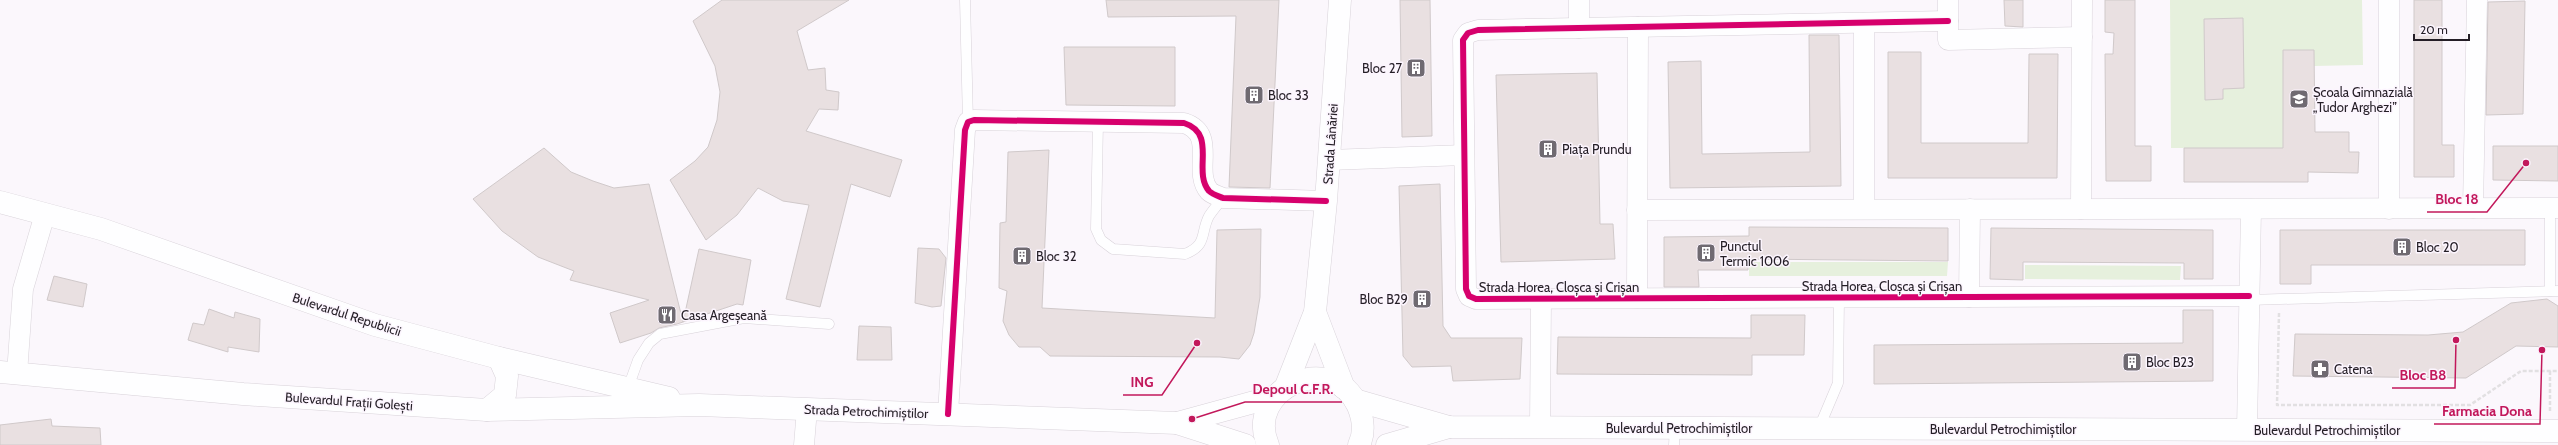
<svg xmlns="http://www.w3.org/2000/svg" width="2558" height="445" viewBox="0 0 2558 445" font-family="Cabin,sans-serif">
<rect width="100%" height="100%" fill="#fbf7fc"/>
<g fill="#e6f0dd">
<polygon points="2170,0 2362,0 2363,65 2314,66 2314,50 2283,50 2283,148 2171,148"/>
<polygon points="1749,262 1948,262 1947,276 1749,276"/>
<polygon points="2025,265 2181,266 2180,280 2025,279"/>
</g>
<g fill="#e9e0e1" stroke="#d0c9ca">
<polygon points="722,0 849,0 797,31 808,70 825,68 826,90 839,92 838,110 819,109 806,131 902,160 890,197 851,184 820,307 786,299 809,205 783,201 758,188 737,215 706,240 670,180 695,161 708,147 717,120 720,92 715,66 693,21"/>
<polygon points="1106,0 1279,0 1270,188 1229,187 1236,16 1108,17"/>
<polygon points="1400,0 1430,0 1432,136 1402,137"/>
<polygon points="2004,0 2023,0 2023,27 2005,26"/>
<polygon points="2105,0 2135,0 2135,146 2151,146 2151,181 2106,181 2105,54 2113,54 2114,33 2105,32"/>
<polygon points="2414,0 2442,0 2442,145 2454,145 2454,177 2414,177"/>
<polygon points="2525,1 2523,114 2486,115 2488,2"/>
<polygon points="2243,18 2244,88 2223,89 2223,99 2205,100 2204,19"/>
<polygon points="1809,35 1839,35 1841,186 1670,188 1668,62 1701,61 1702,154 1810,152"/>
<polygon points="1064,47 1175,47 1175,106 1066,105"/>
<polygon points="2283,50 2314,50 2315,132 2349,132 2349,152 2359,152 2358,173 2308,172 2308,182 2184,182 2184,148 2283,148"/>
<polygon points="1888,52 1921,52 1921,143 2028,143 2029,54 2058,54 2057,178 1888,178"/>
<polygon points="1597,73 1600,224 1613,224 1615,259 1501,262 1496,75"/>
<polygon points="2493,146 2558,146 2558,181 2493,180"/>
<polygon points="544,148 571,172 593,181 614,188 649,184 683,322 699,249 751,260 743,305 737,304 677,324 659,328 651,333 620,343 610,313 649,300 570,280 574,271 538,257 502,231 473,199"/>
<polygon points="1049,150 1042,308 1215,318 1217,230 1261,229 1260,297 1254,333 1250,345 1239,359 1220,357 1050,356 1040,347 1019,347 1009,335 1003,321 1007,291 999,288 1000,223 1006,222 1008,152"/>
<polygon points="1440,184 1443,326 1451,338 1522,338 1520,379 1453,381 1451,366 1412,367 1403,356 1399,186"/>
<polygon points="1749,227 1948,228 1948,261 1748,259 1748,270 1698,270 1699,287 1664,287 1664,237 1749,236"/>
<polygon points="1991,228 2213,230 2213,279 2184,279 2184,263 2023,262 2023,280 1990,279"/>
<polygon points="2280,230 2525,230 2525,265 2311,265 2311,284 2280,284"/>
<polygon points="918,248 939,249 946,258 941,306 932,307 915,303"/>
<polygon points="54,276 87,284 83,307 47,300"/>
<polygon points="2547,299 2558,306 2558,347 2516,346 2466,378 2293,376 2295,334 2428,335 2463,332 2511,303"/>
<polygon points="209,309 234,318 235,312 260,319 259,352 228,347 228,352 188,340 193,323 204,325"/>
<polygon points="2183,310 2213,310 2213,381 1874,384 1874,345 2183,343"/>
<polygon points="1751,315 1805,315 1804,355 1752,355 1752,375 1557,374 1558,337 1751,338"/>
<polygon points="859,326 891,327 892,360 857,360"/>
<polygon points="51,419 52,426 100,428 101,445 0,445 0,425"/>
</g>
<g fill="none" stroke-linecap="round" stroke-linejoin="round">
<defs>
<g id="lane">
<polyline points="965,0 968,122"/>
<path d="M1098,122L1096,229L1101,240L1113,249L1185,254C1208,245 1200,233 1209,216C1213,210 1218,204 1223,198"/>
<polyline points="2550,291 2550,208"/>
<polyline points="2249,300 2558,291"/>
<polyline points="628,388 638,360 649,343 660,334 744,318 829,324"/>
<polyline points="1819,428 1838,383 1839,298"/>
<polyline points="1674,445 1675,427"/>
</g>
<g id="street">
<polyline points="1579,0 1579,28"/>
<polyline points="1948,0 1948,40 2082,37"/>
<polyline points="1948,21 1478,30 1468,33 1463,40 1466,289 1469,296 1476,299 2249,296"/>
<polyline points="1864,23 1864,209"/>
<polyline points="1329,160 1464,155"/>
<polyline points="2473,208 2477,0"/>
<polyline points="2081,209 2082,0"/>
<polyline points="2389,209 2389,0"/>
<polyline points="1637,210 2558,208"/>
<polyline points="1969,297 1970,209"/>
<polyline points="1637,298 1638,27"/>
<polyline points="17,374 23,289 45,214"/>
<path d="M948,414L965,130L968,122L974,120L1184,123C1218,134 1192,171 1209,191C1212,194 1218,196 1223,198L1326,201"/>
<polyline points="1540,427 1541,298"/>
<polyline points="2247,430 2251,209"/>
<polyline points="804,445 807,409"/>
</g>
<g id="secondary">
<polyline points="1315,312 1344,388"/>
<polyline points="1286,386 1315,312 1326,201 1340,0"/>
</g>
<g id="primary">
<polyline points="0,202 101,229 375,325 499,358 669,398"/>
<polyline points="0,372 243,394 487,410 699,405 1177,423 1245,445"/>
<polyline points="1355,400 1449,427 2558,431"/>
<polyline points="487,410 505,395 507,376 499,358"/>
<polyline points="1177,423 1276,396"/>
<path d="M1268,445C1244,389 1332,349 1358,406C1363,418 1365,433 1359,445"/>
<polyline points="1387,445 1449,427"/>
</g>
</defs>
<use href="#lane" stroke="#d8d2d9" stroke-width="11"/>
<use href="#street" stroke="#d8d2d9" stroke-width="21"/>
<use href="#secondary" stroke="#d8d2d9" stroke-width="23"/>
<use href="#primary" stroke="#d8d2d9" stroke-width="23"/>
<g stroke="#e2e0e2" stroke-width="2.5" stroke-dasharray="4 2" stroke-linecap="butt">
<polyline points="2279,313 2277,405 2470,405 2521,371 2558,371"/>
<polyline points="2550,371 2550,412"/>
</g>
<use href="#lane" stroke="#fefeff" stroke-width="10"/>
<use href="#street" stroke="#fefeff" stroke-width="20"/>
<use href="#secondary" stroke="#fefeff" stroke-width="22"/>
<use href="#primary" stroke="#fefeff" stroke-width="22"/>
<defs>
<g id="cycleway">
<polyline points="1948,21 1478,30 1468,33 1463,40 1466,289 1469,296 1476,299 2249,296"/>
<path d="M948,414L965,130L968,122L974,120L1184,123C1218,134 1192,171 1209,191C1212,194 1218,196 1223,198L1326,201"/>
</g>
</defs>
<use href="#cycleway" stroke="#fcf5fe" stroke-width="8"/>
<use href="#cycleway" stroke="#d6006c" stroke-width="6"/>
</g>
<defs>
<symbol id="building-square" viewBox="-11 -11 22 22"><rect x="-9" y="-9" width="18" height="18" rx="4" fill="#6f6a71" stroke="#fcf5fe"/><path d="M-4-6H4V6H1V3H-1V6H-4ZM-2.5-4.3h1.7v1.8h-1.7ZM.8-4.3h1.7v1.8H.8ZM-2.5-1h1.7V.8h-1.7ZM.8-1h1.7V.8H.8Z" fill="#fff"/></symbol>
<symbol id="school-square" viewBox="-11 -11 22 22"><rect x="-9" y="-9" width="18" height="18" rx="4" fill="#6f6a71" stroke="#fcf5fe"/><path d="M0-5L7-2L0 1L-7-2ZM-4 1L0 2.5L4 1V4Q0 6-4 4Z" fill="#fff"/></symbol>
<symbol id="restaurant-square" viewBox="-11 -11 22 22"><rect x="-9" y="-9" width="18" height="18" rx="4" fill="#6f6a71" stroke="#fcf5fe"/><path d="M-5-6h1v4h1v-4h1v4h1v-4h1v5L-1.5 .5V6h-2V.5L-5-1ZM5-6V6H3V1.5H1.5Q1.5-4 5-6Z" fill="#fff"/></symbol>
<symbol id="pharmacy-square" viewBox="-11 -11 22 22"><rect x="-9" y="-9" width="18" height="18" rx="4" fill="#6f6a71" stroke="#fcf5fe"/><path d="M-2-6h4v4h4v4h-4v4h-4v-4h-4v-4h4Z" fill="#fff"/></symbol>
</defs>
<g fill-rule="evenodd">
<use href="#building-square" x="1405" y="57" width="22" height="22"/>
<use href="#building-square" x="1243" y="84" width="22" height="22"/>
<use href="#school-square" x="2288" y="88" width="22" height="22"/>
<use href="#building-square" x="1537" y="138" width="22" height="22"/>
<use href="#building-square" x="2391" y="236" width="22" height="22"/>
<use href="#building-square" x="1695" y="242" width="22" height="22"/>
<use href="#building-square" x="1011" y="245" width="22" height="22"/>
<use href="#building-square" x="1411" y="288" width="22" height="22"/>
<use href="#restaurant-square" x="656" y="304" width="22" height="22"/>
<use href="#building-square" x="2121" y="351" width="22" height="22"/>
<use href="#pharmacy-square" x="2309" y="358" width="22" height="22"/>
</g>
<g text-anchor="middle" stroke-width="3" stroke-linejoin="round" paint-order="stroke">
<g font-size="13" fill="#241e26" stroke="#fcf5fe" text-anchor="start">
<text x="1402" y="73" text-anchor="end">Bloc 27</text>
<text x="2313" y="97">Școala Gimnazială<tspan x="2313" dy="15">„Tudor Arghezi”</tspan></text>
<text x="1268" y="100">Bloc 33</text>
<text x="1562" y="154">Piața Prundu</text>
<text x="1720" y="251">Punctul<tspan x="1720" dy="15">Termic 1006</tspan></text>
<text x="2416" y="252">Bloc 20</text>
<text x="1036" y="261">Bloc 32</text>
<text x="1408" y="304" text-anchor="end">Bloc B29</text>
<text x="681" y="320">Casa Argeșeană</text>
<text x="2146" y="367">Bloc B23</text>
<text x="2334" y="374">Catena</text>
</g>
<g font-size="13" fill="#241e26" stroke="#fcf5fe">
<text transform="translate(1330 144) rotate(-86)" y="5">Strada Lânăriei</text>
<text x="1882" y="291">Strada Horea, Cloșca și Crișan</text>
<text x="1559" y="292">Strada Horea, Cloșca și Crișan</text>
<text transform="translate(347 314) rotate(18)" y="5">Bulevardul Republicii</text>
<text transform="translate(349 401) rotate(4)" y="5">Bulevardul Frații Golești</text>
<text transform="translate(866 411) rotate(2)" y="5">Strada Petrochimiștilor</text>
<text x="1679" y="433">Bulevardul Petrochimiștilor</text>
<text x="2003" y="434">Bulevardul Petrochimiștilor</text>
<text x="2327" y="435">Bulevardul Petrochimiștilor</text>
</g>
</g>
<path fill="none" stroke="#c2185b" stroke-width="1.5" d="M2526 163L2487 212H2427M2456 340L2455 388H2392M1197 343L1162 395H1123M1192 419L1245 402H1342M2542 350L2540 424H2434"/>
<g fill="#c2185b" stroke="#fcf5fe" stroke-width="1.5">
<circle cx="2526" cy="163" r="4"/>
<circle cx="2456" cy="340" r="4"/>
<circle cx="1197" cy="343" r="4"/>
<circle cx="1192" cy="419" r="4"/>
<circle cx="2542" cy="350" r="4"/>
</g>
<g font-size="14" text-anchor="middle" font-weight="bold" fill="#c2185b" stroke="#fcf5fe" stroke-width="3" stroke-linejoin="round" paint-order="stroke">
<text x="2457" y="204">Bloc 18</text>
<text x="2423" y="380">Bloc B8</text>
<text x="1142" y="387">ING</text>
<text x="1293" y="394">Depoul C.F.R.</text>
<text x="2487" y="416">Farmacia Dona</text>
</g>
<path d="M2414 34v6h55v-6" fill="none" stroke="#241e26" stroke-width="2"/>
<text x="2420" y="34" font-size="12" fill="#241e26" stroke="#fcf5fe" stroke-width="3" paint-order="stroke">20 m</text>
</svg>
